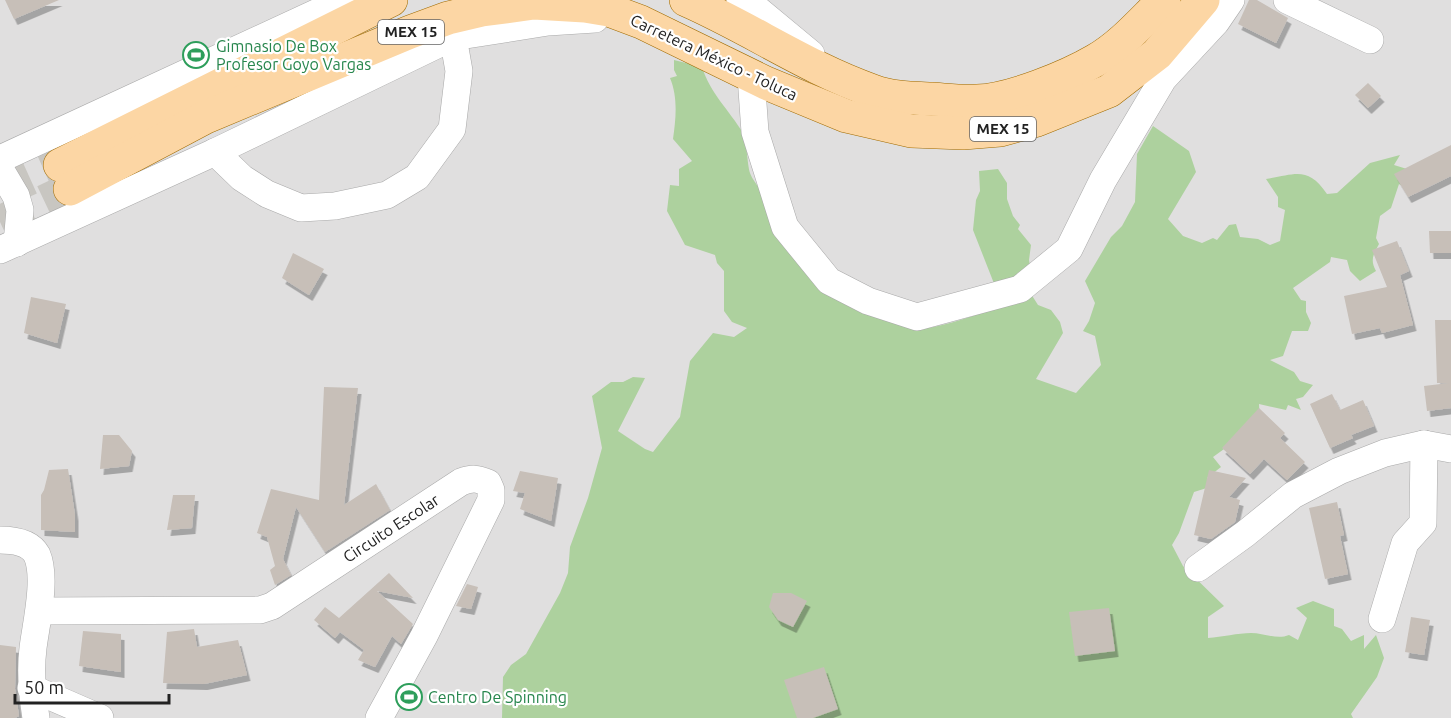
<svg xmlns="http://www.w3.org/2000/svg" width="1451" height="718" viewBox="0 0 1451 718" font-family="Ubuntu,sans-serif">
<defs>
<filter id="shadow"><feDropShadow dx="3.5" dy="6" stdDeviation="0" flood-color="#0004"/></filter>
</defs>
<rect width="100%" height="100%" fill="#f2efe9"/>
<rect fill="#e0dfdf" x="0" y="0" width="1451" height="718"/>
<path fill="#add19e" d="M674,60L702,67C710,93 729,110 743,133C747,141 747,163 750,173C752,179 758,186 762,192C798,249 859,291 913,329C938,329 966,318 991,310L995,286L973,230L976,200L980,191L979,171L998,169L1007,183V199L1013,216L1020,225L1018,229L1031,245L1029,260L1033,284L1024,283L1038,305L1051,310L1060,322L1063,333L1036,379L1076,393L1101,365L1095,336L1083,331L1089,321L1095,303L1085,281L1111,237L1122,226L1135,202L1137,154L1153,126L1189,151L1196,172L1168,219L1183,236L1202,243L1213,238L1217,240L1229,225L1236,224L1240,237L1258,239L1270,245L1280,241L1285,210L1278,207V197L1266,179C1296,174 1308,166 1327,194L1337,193L1370,163L1400,155L1394,165L1407,169L1403,186L1399,184L1391,208L1380,216L1376,238L1379,244C1373,255 1370,260 1376,271L1360,281L1350,271L1347,260L1331,257L1330,262L1293,288L1301,300L1306,301V312L1311,323L1308,331H1292L1283,356L1270,360L1294,372L1300,381L1313,385L1303,397L1296,399L1301,410L1288,405L1286,410L1259,404L1260,423L1213,457L1221,467L1207,478L1210,487L1194,492L1179,533L1172,545L1183,566L1224,606L1208,617V638C1222,637 1238,633 1251,633C1264,633 1277,640 1289,635L1298,640L1307,618L1296,608L1313,601L1334,609V626L1342,629L1351,641L1364,635V649L1376,635L1384,658L1377,677L1351,714L1353,718H502L503,677L511,665L526,654L560,593L568,573L570,547L588,498L602,448L592,396L611,382H623L633,377L645,378L618,431L645,449L653,452L680,417L690,361L713,333L734,337L747,328L732,322L724,311V271L717,263L715,255L685,245L667,211L670,185L679,186V169L692,161L673,139C676,118 678,97 670,78L677,76L674,70Z"/>
<g fill="#c7bfb8" filter="url(#shadow)">
<polygon points="5,0 59,0 14,19"/>
<polygon points="1249,0 1257,0 1288,18 1276,43 1238,24"/>
<polygon points="1368,83 1381,96 1368,108 1355,95"/>
<polygon points="1451,145 1451,176 1408,197 1394,174"/>
<polygon points="1429,231 1451,231 1451,253 1430,253"/>
<polygon points="1397,241 1409,271 1400,275 1413,325 1382,333 1380,328 1352,334 1344,296 1387,287 1372,250"/>
<polygon points="293,253 324,269 309,295 282,278"/>
<polygon points="31,297 66,304 57,343 24,333"/>
<polygon points="1435,320 1451,320 1451,408 1427,411 1424,386 1449,383 1437,383"/>
<polygon points="324,387 358,388 344,505 376,484 390,510 325,552 296,507 283,559 291,575 275,585 270,570 275,566 267,537 257,533 271,489 319,500"/>
<polygon points="1332,394 1340,410 1363,400 1374,426 1351,435 1353,438 1330,448 1310,404"/>
<polygon points="1259,408 1285,433 1280,438 1305,462 1287,480 1264,459 1250,474 1222,448"/>
<polygon points="103,435 119,435 132,451 129,466 100,469"/>
<polygon points="68,469 75,515 75,532 41,530 41,495 44,490 49,470"/>
<polygon points="1209,470 1246,478 1229,497 1240,500 1235,522 1211,539 1194,535"/>
<polygon points="520,471 558,478 551,521 520,509 525,493 513,491"/>
<polygon points="173,495 195,495 192,528 167,530"/>
<polygon points="1337,502 1344,535 1340,536 1348,574 1325,579 1309,508"/>
<polygon points="389,573 413,598 377,591 413,624 401,644 392,636 375,667 358,660 364,650 340,632 335,638 314,620 325,607 339,618"/>
<polygon points="467,584 478,587 471,609 456,606"/>
<polygon points="773,593 791,593 807,601 793,627 778,620 769,607"/>
<polygon points="1109,608 1115,651 1075,656 1069,612"/>
<polygon points="1411,617 1430,620 1424,655 1405,652"/>
<polygon points="194,629 197,647 238,640 247,675 204,684 163,683 167,632"/>
<polygon points="83,631 121,634 121,672 79,666"/>
<polygon points="0,645 16,647 15,689 19,716 15,718 0,718"/>
<polygon points="824,667 838,709 813,718 797,718 784,680"/>
</g>
<g fill="none" stroke-linecap="round" stroke-linejoin="round">
<g stroke="#c8c6c1" stroke-width="33" stroke-dasharray="33 16" stroke-linecap="butt">
<polyline points="0,192 60,165"/>
<polyline points="0,222 70,189"/>
</g>
<defs>
<g id="minor">
<polyline points="740,0 758,10 811,54"/>
<polyline points="1287,0 1370,40"/>
<polyline points="751,76 755,132 785,227 829,281 868,301 917,317 1020,289 1069,249 1103,180 1163,79 1216,22 1231,0"/>
<polyline points="215,152 242,178 267,194 301,208 335,206 387,195 417,177 452,129 459,71 453,37"/>
<polyline points="0,159 344,0"/>
<polyline points="0,169 16,196 20,210 17,243"/>
<polyline points="0,250 215,152 453,37 548,22 595,19"/>
<path d="M0,540C13,540 30,542 37,555C47,578 36,624 33,648C30,672 32,694 36,718"/>
<polyline points="1198,568 1245,534 1293,495 1339,471 1385,453 1424,444 1451,449"/>
<path d="M40,611L260,610L272,606L461,482C472,478 477,478 488,483L491,490V500L424,636L379,718"/>
<polyline points="1382,619 1405,543 1423,523 1424,444"/>
<polyline points="31,688 100,718"/>
</g>
<g id="major">
<path d="M686,0C750,28 807,68 873,91C892,98 912,98 932,99C947,100 962,102 977,101C1010,100 1067,77 1096,60C1122,45 1143,20 1164,0"/>
<polyline points="60,165 391,0"/>
<polyline points="70,189 206,117 410,32 448,18 482,10 534,3 585,6 609,10 641,22 766,83 846,116 911,131 963,133 1000,130 1037,120 1109,91 1157,54 1203,0"/>
</g>
</defs>
<use href="#minor" stroke="#a9a9a9" stroke-width="28"/>
<use href="#major" stroke="#a06b00" stroke-width="34"/>
<use href="#minor" stroke="#fff" stroke-width="27"/>
<use href="#major" stroke="#fcd6a4" stroke-width="33"/>
</g>
<defs>
<symbol id="stadium-ring" viewBox="-11 -11 22 22"><circle r="9.5" fill="#fff" stroke="#2e9e5b" stroke-width="1.5"/><path d="M0-5a6.5 5 0 1 0 0 10a6.5 5 0 1 0 0-10ZM-3.5-1.8h7v3.6h-7Z" fill="#2e9e5b"/></symbol>
</defs>
<g fill-rule="evenodd">
<use href="#stadium-ring" x="181" y="40" width="30" height="30"/>
<use href="#stadium-ring" x="394" y="682" width="30" height="30"/>
</g>
<g text-anchor="middle" stroke-width="4.5" stroke-linejoin="round" paint-order="stroke">
<g fill="#fff" stroke="#646464" stroke-width="1.5">
<rect x="378" y="20" width="66" height="24" rx="4.5"/>
<rect x="970" y="117" width="66" height="24" rx="4.5"/>
</g>
<g font-size="15" font-weight="bold" fill="#222">
<text x="411" y="37">MEX 15</text>
<text x="1003" y="134">MEX 15</text>
</g>
<g font-size="16" fill="#27864d" stroke="#fff" text-anchor="start">
<text x="216" y="52">Gimnasio De Box<tspan x="216" dy="18">Profesor Goyo Vargas</tspan></text>
<text x="428" y="703">Centro De Spinning</text>
</g>
<g font-size="16" fill="#222" stroke="#fff">
<text transform="translate(714 57) rotate(25)" y="6">Carretera México - Toluca</text>
<text transform="translate(391 528) rotate(-33)" y="6">Circuito Escolar</text>
</g>
</g>
<path d="M15 694v9h154v-9" fill="none" stroke="#222222" stroke-width="3"/>
<text x="24" y="694" font-size="18" fill="#222222" stroke="#ffffff" stroke-width="4.5" paint-order="stroke">50 m</text>
</svg>
